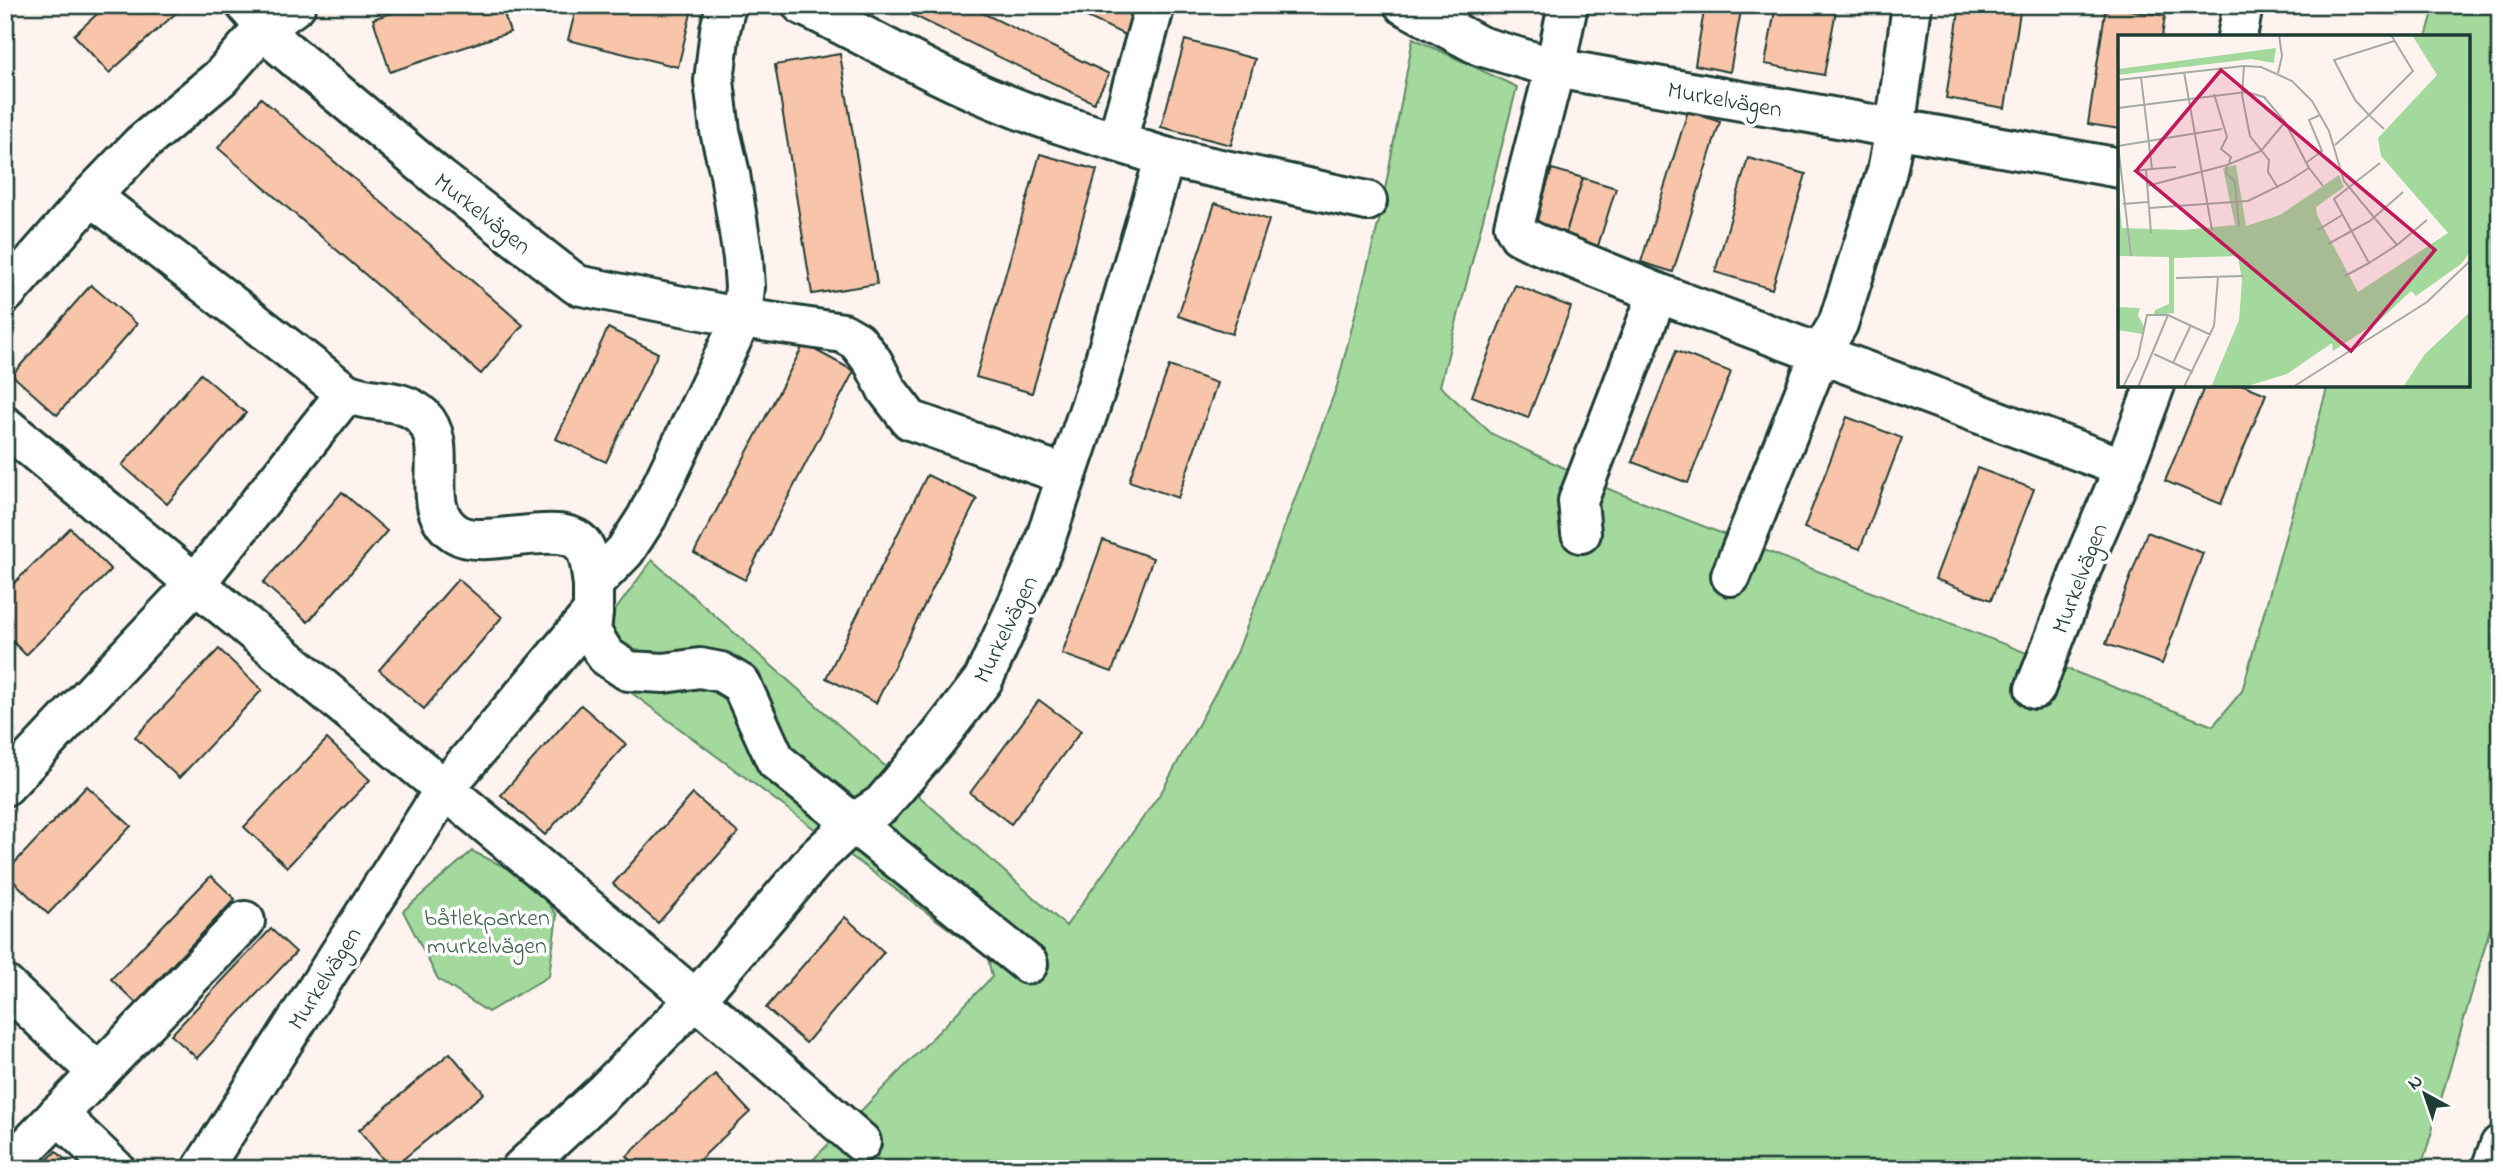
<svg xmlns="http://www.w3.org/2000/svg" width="2505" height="1174" viewBox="0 0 2505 1174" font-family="'Indie Flower',sans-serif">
<rect width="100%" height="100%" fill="#fef3ee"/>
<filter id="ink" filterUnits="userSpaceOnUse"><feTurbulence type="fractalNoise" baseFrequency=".0143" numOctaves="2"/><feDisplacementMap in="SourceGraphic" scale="14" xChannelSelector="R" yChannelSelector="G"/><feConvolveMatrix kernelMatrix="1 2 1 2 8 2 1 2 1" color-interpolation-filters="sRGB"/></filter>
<g filter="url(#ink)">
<g fill="#a3d99d" stroke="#618b68" stroke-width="2">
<polygon points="2435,5 2500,5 2500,894 2421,1169 804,1169 992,977 988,958 582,656 652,560 1066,926 1162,791 1237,653 1337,386 1380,217 1413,38 1517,87 1440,386 1492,434 1611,490 2213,726 2242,691 2328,385 2468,385 2468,37 2426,37"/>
<polygon points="472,851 529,879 557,915 549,976 488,1012 438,979 403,911"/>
</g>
<g fill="#f9c5aa" stroke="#1f3d34" stroke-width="2">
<polygon points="107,5 185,5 109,73 74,35"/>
<polygon points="415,5 501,5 510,32 390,72 373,19"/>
<polygon points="577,5 675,5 692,9 678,67 568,40"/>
<polygon points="892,5 966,5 1109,74 1094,103"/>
<polygon points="1062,5 1139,5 1125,35"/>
<polygon points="1705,5 1742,5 1730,72 1695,65"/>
<polygon points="1776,5 1837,5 1824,75 1765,64"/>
<polygon points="1960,5 2021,5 2005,108 1946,98"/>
<polygon points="2106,6 2165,16 2162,37 2120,37 2120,129 2088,124"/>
<polygon points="1185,40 1255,59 1231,145 1161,127"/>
<polygon points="840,54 877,284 812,294 775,65"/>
<polygon points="261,98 523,325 481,374 218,148"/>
<polygon points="1688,111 1720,122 1673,272 1641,262"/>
<polygon points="1040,154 1097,170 1032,393 976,377"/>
<polygon points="1748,158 1806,174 1772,289 1715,272"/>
<polygon points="1552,169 1583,178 1564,239 1533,229"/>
<polygon points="1583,178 1616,188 1597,249 1564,239"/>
<polygon points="1215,203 1269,220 1232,334 1178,316"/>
<polygon points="91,285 137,324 57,415 12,375"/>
<polygon points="1515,285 1571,307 1528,418 1472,396"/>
<polygon points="608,328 658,353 606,462 556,439"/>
<polygon points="804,344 854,371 745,580 694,553"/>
<polygon points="1676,351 1731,372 1688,483 1632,462"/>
<polygon points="1169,366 1217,383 1178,498 1129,481"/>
<polygon points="201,374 246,413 167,504 122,465"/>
<polygon points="2205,385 2244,385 2266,394 2221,504 2165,481"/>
<polygon points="1847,417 1902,438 1860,549 1804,528"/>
<polygon points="1977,468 2034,489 1991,600 1935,579"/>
<polygon points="927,475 977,499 876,703 826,678"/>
<polygon points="342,492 387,531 308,622 263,583"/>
<polygon points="70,528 111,570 26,655 5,634 5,592"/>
<polygon points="2147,532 2203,553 2162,664 2106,644"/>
<polygon points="1103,540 1153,558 1112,672 1062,654"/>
<polygon points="458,579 502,617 424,709 379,670"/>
<polygon points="219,649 262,690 179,778 135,737"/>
<polygon points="1039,700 1081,731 1011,824 970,793"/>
<polygon points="581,705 626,744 545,835 501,795"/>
<polygon points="5,722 15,731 5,741"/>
<polygon points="327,739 370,780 287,867 244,827"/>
<polygon points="87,786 131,826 48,914 5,873"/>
<polygon points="693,794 738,833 658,923 613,884"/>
<polygon points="211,876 235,899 136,1003 111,979"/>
<polygon points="845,917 884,952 806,1043 766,1008"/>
<polygon points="271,929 296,952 197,1058 171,1035"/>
<polygon points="450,1053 484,1093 391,1169 359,1130"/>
<polygon points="715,1074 750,1112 690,1169 639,1169 627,1156"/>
<polygon points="56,1151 75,1169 39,1169"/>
</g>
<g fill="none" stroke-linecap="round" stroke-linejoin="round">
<defs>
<g id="minor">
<polyline points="246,5 282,47 438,177 577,285 742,318 843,333 857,341 873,362 887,390 910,420 1066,475"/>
<polyline points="1404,5 1480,46 1555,68 2120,168"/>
<polyline points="1568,5 1555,68 1514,226 1519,235 1535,243 1658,293 2124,468 2089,549 2035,689"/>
<polyline points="2237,37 2243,5"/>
<polyline points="1117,141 1155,5"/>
<polyline points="1165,157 1367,201"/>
<path d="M91,196L346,393C371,404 400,396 422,416C454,447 414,509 457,534C487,553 573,511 587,553C591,562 591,574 593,584"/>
<polyline points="5,294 91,196 141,144 220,78 264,28 296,5"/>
<path d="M5,426C291,664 581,897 861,1142"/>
<polyline points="2124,468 2155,385"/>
<polyline points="1581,533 1578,501 1658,293"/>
<polyline points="1731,576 1820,354 1838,324 1887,171 1895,130 1912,5"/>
<polyline points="593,612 591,632 606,656 628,671 664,673 700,668 721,672 741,684 776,761 1028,964"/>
<polyline points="5,786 195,584 346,393"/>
<polyline points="5,985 98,1073 6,1169"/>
<polyline points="98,1073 245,921"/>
<polyline points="58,1114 115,1169"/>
<polyline points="202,1169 446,787 593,612 593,584 625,551 647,517 742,318 745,287 743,258 730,174 720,131 714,81 720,30 726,5"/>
<path d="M521,1169L603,1093L697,998L816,858L852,824L882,804L936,741L983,680L1041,552L1098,383L1165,157C1109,139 1052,124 998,101C930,74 868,36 802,5"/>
</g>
<polyline id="secondary" points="2491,1169 2500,1145"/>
</defs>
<use href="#minor" stroke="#1f3d34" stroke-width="44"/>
<use href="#secondary" stroke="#1f3d34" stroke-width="44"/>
<use href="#minor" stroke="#fff" stroke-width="38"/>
<use href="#secondary" stroke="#fff" stroke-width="38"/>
</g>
</g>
<g text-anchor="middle" stroke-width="7" stroke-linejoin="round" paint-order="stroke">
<g font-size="24" fill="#1f3d34" stroke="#fff">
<text transform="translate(1725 99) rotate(10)" y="8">Murkelvägen</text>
<text transform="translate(483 213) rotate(38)" y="8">Murkelvägen</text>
<text transform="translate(2079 578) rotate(-69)" y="8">Murkelvägen</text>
<text transform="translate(1005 629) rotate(-64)" y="8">Murkelvägen</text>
<text transform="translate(324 978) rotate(-58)" y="8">Murkelvägen</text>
</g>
<g font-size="24" fill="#40644e" stroke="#fff">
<text x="487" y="925">båtlekparken<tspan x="487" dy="28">murkelvägen</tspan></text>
</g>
</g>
<g transform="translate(2118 35)">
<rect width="352" height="352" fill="#fef3ee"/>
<path d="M294,0H352V217L343,229L298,261L293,256L262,285L215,316L214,308L169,339L126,352H93L121,285L124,245L120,221L56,223V278L36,280L37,275L51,269V222L1,221L0,272L22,273L20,280L26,292L24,299L0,295V154L4,193L65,195L117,190L105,133L118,130L128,191L162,180L221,140L226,152L198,172L199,180L240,257L330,198L263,121L260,103L319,40ZM158,13L156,28L133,24L0,40V34ZM352,277V352H285L307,319Z" fill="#a3d99d"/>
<path fill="none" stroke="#a5aaa4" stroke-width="2" d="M273,0L295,36L251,80L237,65L216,25L276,6M126,31L124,60L132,101L151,125L150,137L160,153M66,37L94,195M160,38L164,21L161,0M0,45L126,31L143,32L174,46L194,66L211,96L226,146L279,210L251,228M96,59L109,102L103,114L113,122L111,128M0,73L128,57L146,62L167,87L143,116L109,130L29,151M0,110L13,221M217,110L251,80L266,94M0,111L104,94M188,128L204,116L191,85L202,80M109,130L108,138L117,147L121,192M191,133L205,151M34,134L58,132M28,135L33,198M15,136L34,134L23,42M5,169L30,167M31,173L130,166L169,147L191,133L167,87M200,195L224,180M210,209L252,186L285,157M279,210L309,185M227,241L251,228L216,164L262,128M58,243L125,241M36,319L75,337M55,328L73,290M5,352L20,322L29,280H50L93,300M20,352L50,280M66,352L96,291L100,242M175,352L309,267L352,226"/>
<path fill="#c2185b" fill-opacity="0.15" stroke="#c2185b" stroke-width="3.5" d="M103,35L317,215L233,316L18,136Z"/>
<rect width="352" height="352" fill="none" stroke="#1f3d34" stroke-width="3.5"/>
</g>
<rect width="2505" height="1174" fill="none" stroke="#fff" stroke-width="28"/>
<rect x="14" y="14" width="2477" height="1146" fill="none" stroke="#1f3d34" stroke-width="2.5" filter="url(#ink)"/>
<g transform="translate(2425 1094) rotate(320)" stroke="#ffffff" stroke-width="5" paint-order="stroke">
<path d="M0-5L12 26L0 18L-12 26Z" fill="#1f3d34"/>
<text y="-10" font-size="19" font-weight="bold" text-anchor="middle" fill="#1f3d34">N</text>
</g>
</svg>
